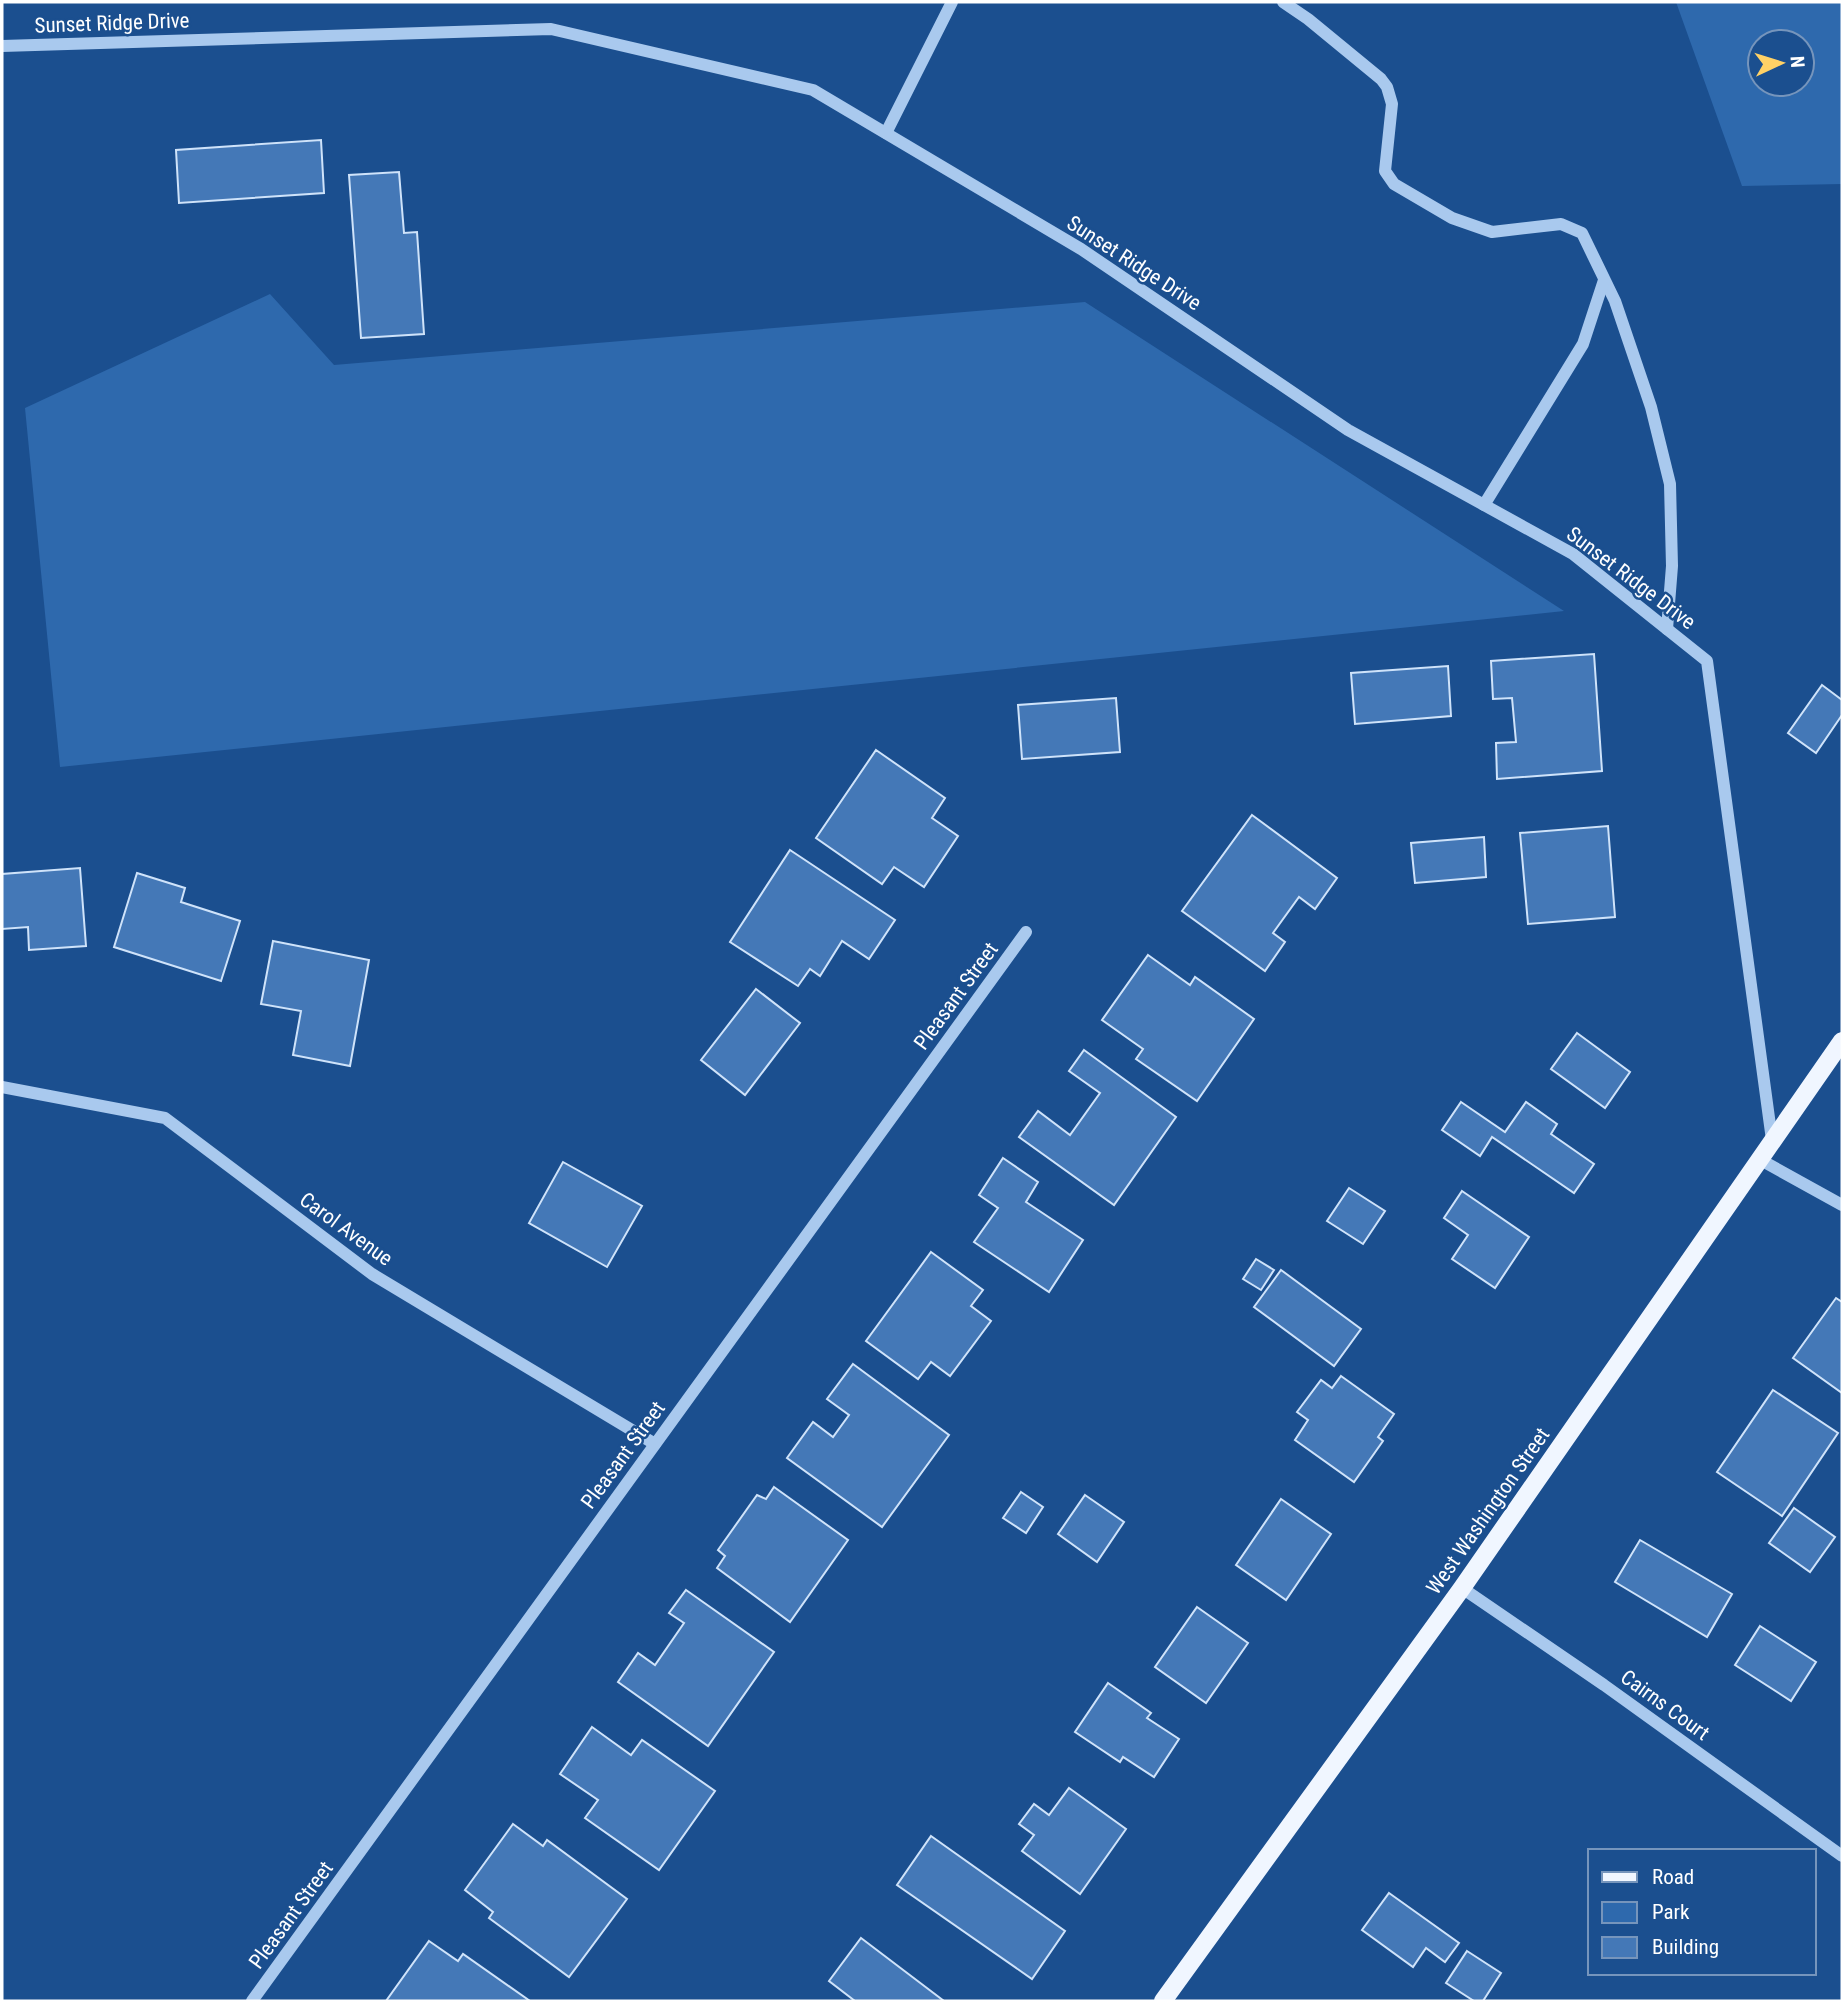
<svg xmlns="http://www.w3.org/2000/svg" width="1844" height="2003" viewBox="0 0 1844 2003" font-family="'Roboto Condensed',sans-serif">
<rect width="100%" height="100%" fill="#1b4f8f"/>
<g fill="#2e69ad" fill-rule="evenodd">
<path d="M1676,2H1842V184L1742,186ZM1760,42H1802V84H1760Z"/>
<polygon points="270,294 334,365 1085,302 1564,611 60,767 25,408"/>
</g>
<g fill="#4478b7" stroke="#cfe3fa" stroke-width="2">
<polygon points="321,140 324,193 179,203 176,150"/>
<polygon points="399,172 404,233 417,232 424,334 361,338 349,175"/>
<polygon points="1594,654 1602,771 1497,779 1496,743 1516,742 1512,698 1493,699 1491,661"/>
<polygon points="1448,666 1451,716 1355,724 1351,673"/>
<polygon points="1822,685 1842,700 1842,715 1816,753 1788,733"/>
<polygon points="1116,698 1120,752 1022,759 1018,705"/>
<polygon points="876,750 945,798 932,818 958,836 924,887 894,867 882,884 816,838"/>
<polygon points="1252,815 1337,878 1315,909 1299,897 1273,933 1285,942 1265,971 1182,911"/>
<polygon points="1608,826 1615,917 1528,924 1520,833"/>
<polygon points="1484,837 1486,877 1415,883 1411,843"/>
<polygon points="790,850 895,920 869,959 842,941 820,976 810,969 798,986 730,942"/>
<polygon points="80,868 86,946 29,950 28,927 2,929 2,874"/>
<polygon points="137,873 185,888 181,902 240,921 221,981 114,947"/>
<polygon points="273,941 369,960 350,1066 293,1055 301,1011 261,1004"/>
<polygon points="1148,955 1190,985 1195,977 1254,1019 1197,1101 1136,1059 1143,1049 1102,1020"/>
<polygon points="756,989 800,1023 745,1095 701,1060"/>
<polygon points="1577,1033 1630,1072 1605,1108 1551,1069"/>
<polygon points="1084,1050 1176,1117 1114,1205 1019,1137 1038,1111 1070,1135 1100,1093 1069,1071"/>
<polygon points="1461,1102 1505,1132 1526,1102 1557,1124 1551,1134 1594,1164 1574,1193 1492,1137 1480,1156 1442,1130"/>
<polygon points="1003,1158 1038,1182 1026,1202 1083,1240 1049,1292 974,1242 998,1208 979,1195"/>
<polygon points="563,1162 642,1206 607,1267 529,1223"/>
<polygon points="1349,1188 1385,1211 1363,1244 1327,1221"/>
<polygon points="1462,1191 1529,1237 1495,1288 1452,1259 1468,1235 1444,1218"/>
<polygon points="931,1252 983,1290 971,1306 991,1321 950,1376 931,1362 918,1379 866,1341"/>
<polygon points="1256,1259 1274,1270 1261,1290 1243,1279"/>
<polygon points="1281,1270 1361,1329 1334,1366 1254,1307"/>
<polygon points="1836,1298 1842,1302 1842,1393 1793,1358"/>
<polygon points="853,1364 949,1435 882,1527 787,1458 813,1422 833,1437 849,1415 827,1399"/>
<polygon points="1341,1376 1394,1414 1378,1437 1383,1441 1354,1482 1295,1440 1308,1420 1297,1412 1321,1380 1332,1388"/>
<polygon points="1773,1390 1838,1433 1782,1516 1717,1472"/>
<polygon points="774,1487 848,1540 790,1622 717,1568 725,1556 718,1550 757,1495 766,1499"/>
<polygon points="1021,1492 1043,1507 1026,1533 1003,1518"/>
<polygon points="1085,1495 1124,1522 1097,1562 1058,1534"/>
<polygon points="1281,1499 1331,1534 1286,1600 1236,1565"/>
<polygon points="1794,1508 1835,1537 1810,1572 1769,1543"/>
<polygon points="1640,1540 1732,1594 1707,1637 1615,1582"/>
<polygon points="686,1590 774,1652 708,1746 618,1682 638,1653 655,1665 684,1623 669,1613"/>
<polygon points="1197,1607 1248,1643 1206,1703 1155,1667"/>
<polygon points="1760,1626 1816,1662 1791,1701 1735,1665"/>
<polygon points="1108,1683 1151,1713 1147,1718 1179,1739 1154,1777 1123,1757 1120,1762 1075,1732"/>
<polygon points="592,1727 631,1755 642,1740 715,1791 659,1870 585,1818 598,1800 560,1774"/>
<polygon points="1069,1788 1126,1829 1080,1894 1022,1851 1034,1835 1019,1824 1034,1804 1049,1815"/>
<polygon points="513,1824 543,1846 547,1840 627,1899 569,1977 489,1918 493,1912 465,1890"/>
<polygon points="931,1836 1065,1931 1032,1979 897,1885"/>
<polygon points="1389,1893 1459,1943 1445,1962 1426,1948 1413,1967 1362,1930"/>
<polygon points="861,1938 944,2001 855,2001 829,1981"/>
<polygon points="429,1941 458,1961 463,1954 530,2001 386,2001"/>
<polygon points="1467,1951 1501,1973 1483,2001 1474,2001 1446,1983"/>
</g>
<g fill="none" stroke-linecap="round" stroke-linejoin="round">
<g stroke="#a9c9ee" stroke-width="12">
<polyline points="1283,2 1308,19 1381,79 1387,87 1392,104 1385,171 1394,184 1452,218 1492,232 1561,224 1582,233 1615,301 1651,407 1670,484 1672,566 1667,629"/>
<polyline points="2,46 551,29 813,90 1081,249 1348,430 1573,554 1707,661 1772,1140"/>
<polyline points="886,133 952,2"/>
<polyline points="1484,505 1583,344 1604,280"/>
<polyline points="2,1087 165,1118 372,1274 655,1444"/>
<polyline points="1759,1159 1842,1205"/>
<polyline points="1462,1588 1604,1685 1842,1856"/>
<polyline points="252,2001 1026,932"/>
</g>
<polyline stroke="#f0f6ff" stroke-width="18" points="1163,2001 1462,1588 1842,1041"/>
</g>
<g text-anchor="middle" stroke-width="5" stroke-linejoin="round" paint-order="stroke">
<g font-size="21" fill="#fff" stroke="#1b4f8f">
<text transform="translate(112 23) rotate(-2)" y="7">Sunset Ridge Drive</text>
<text transform="translate(1134 263) rotate(33)" y="7">Sunset Ridge Drive</text>
<text transform="translate(1631 578) rotate(37)" y="7">Sunset Ridge Drive</text>
<text transform="translate(956 996) rotate(-54)" y="7">Pleasant Street</text>
<text transform="translate(346 1229) rotate(36)" y="7">Carol Avenue</text>
<text transform="translate(623 1455) rotate(-54)" y="7">Pleasant Street</text>
<text transform="translate(1488 1511) rotate(-55)" y="7">West Washington Street</text>
<text transform="translate(1665 1705) rotate(36)" y="7">Cairns Court</text>
<text transform="translate(291 1915) rotate(-54)" y="7">Pleasant Street</text>
</g>
</g>
<rect width="1844" height="2003" fill="none" stroke="#ffffff" stroke-width="7"/>
<rect x="1588" y="1849" width="228" height="126" fill="#1b4f8f" stroke="#7695bc" stroke-width="2"/>
<rect x="1602" y="1872" width="35" height="10" fill="#f0f6ff" stroke="#7695bc" stroke-width="2"/>
<text x="1652" y="1884" font-size="21" fill="#ffffff">Road</text>
<rect x="1602" y="1902" width="35" height="21" fill="#2e69ad" stroke="#7695bc" stroke-width="2"/>
<text x="1652" y="1919" font-size="21" fill="#ffffff">Park</text>
<rect x="1602" y="1937" width="35" height="21" fill="#4478b7" stroke="#7695bc" stroke-width="2"/>
<text x="1652" y="1954" font-size="21" fill="#ffffff">Building</text>
<g transform="translate(1781 63) rotate(86)"><circle r="33" fill="#1b4f8f" stroke="#7695bc" stroke-width="2"/>
<path d="M0-5L12 26L0 18L-12 26Z" fill="#ffd166"/>
<text y="-10" font-size="19" font-weight="bold" text-anchor="middle" fill="#ffffff">N</text>
</g>
</svg>
